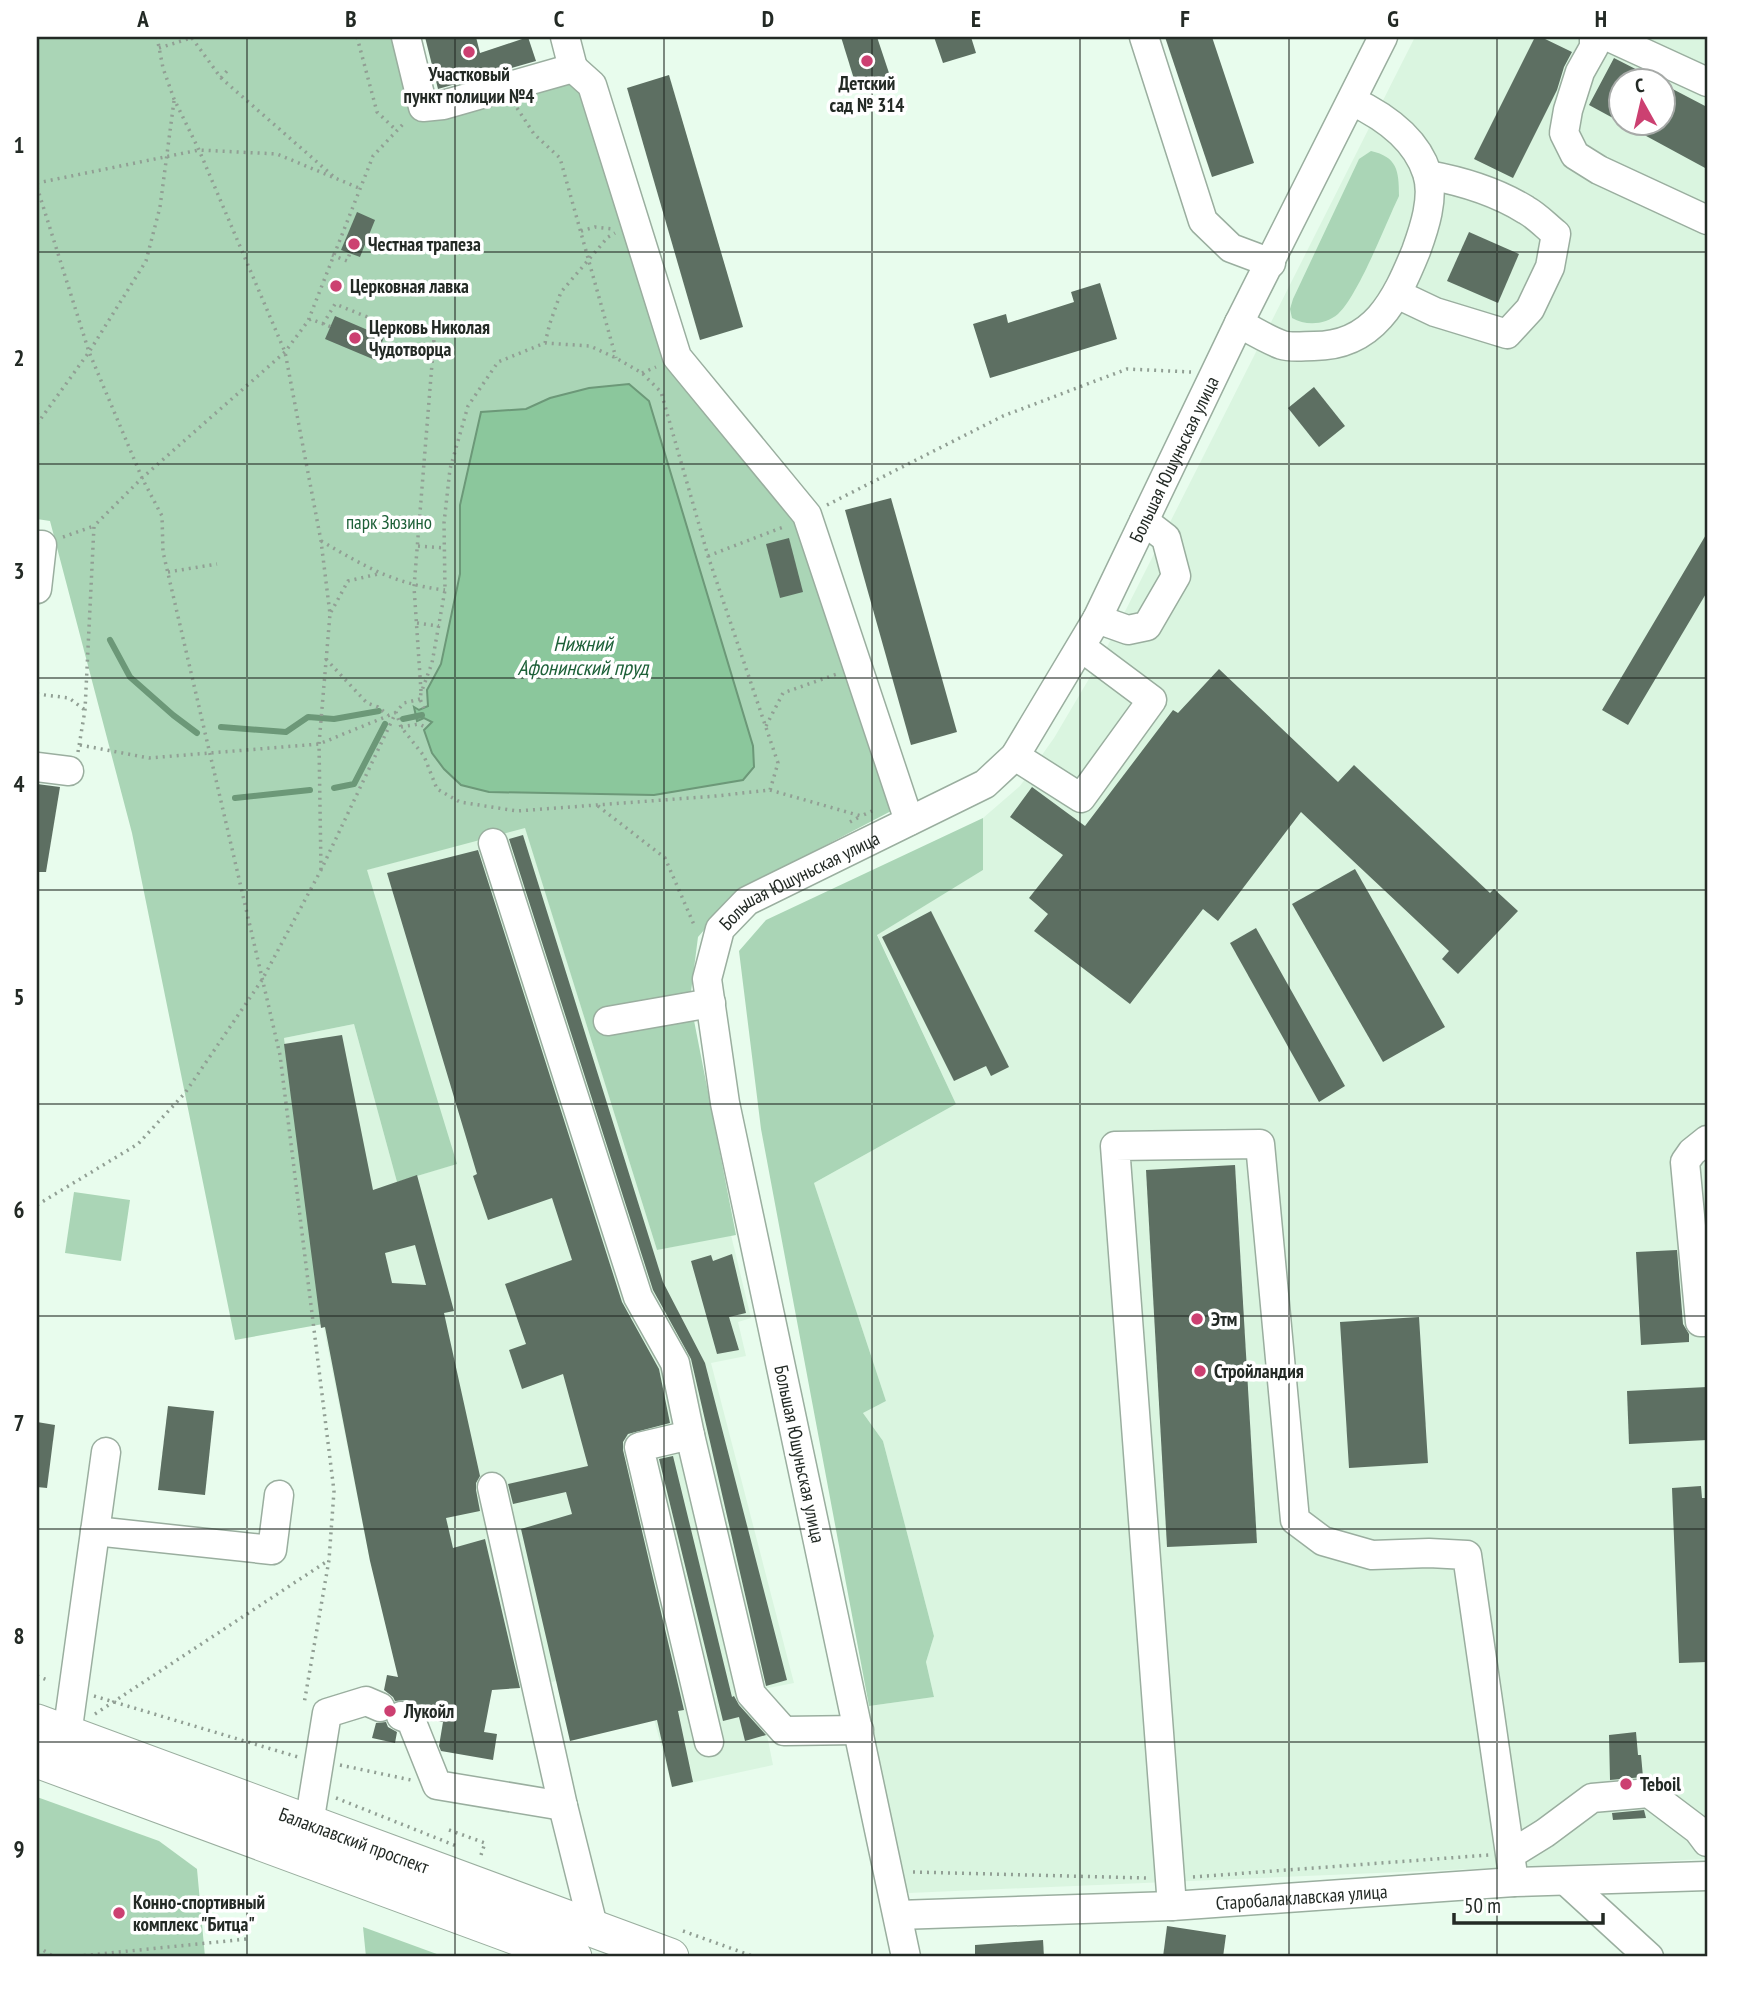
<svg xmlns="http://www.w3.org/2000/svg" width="1744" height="1994" viewBox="0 0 1744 1994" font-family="'PT Sans Narrow',sans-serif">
<rect width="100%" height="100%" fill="#e8fced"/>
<g fill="#daf5e0" fill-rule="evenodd">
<path d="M1415,37H1707V1859L909,1893L899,1884L869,1706L934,1697L926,1662L934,1636L883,1441L863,1413L886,1401L814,1183L956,1104L877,934L983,870V818L1020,786L1054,738L1103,655ZM1622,80H1664V122H1622Z"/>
<polygon points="525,827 657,1250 731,1235 751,1318 738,1322 746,1356 711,1363 794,1683 758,1690 773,1765 672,1787 654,1719 570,1741 556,1681 530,1687 502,1689 370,1561 323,1324 284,1038 354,1024 397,1182 456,1164 366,870"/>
</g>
<g fill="#aad5b6">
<polygon points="37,37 399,37 420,116 588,69 679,369 799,520 895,809 738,891 698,937 690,1000 736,1235 657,1250 525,828 367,870 457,1164 397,1182 354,1024 284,1038 323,1324 235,1340 132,833 50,521 37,519"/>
<path d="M1371,151C1397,157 1399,170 1399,196C1385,225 1359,294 1338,314C1325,325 1306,326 1292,318L1290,309L1293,299L1359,159Z"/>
<polygon points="983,818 983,870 877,935 956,1104 814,1183 886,1401 863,1413 883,1441 934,1636 926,1662 934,1697 869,1706 761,1129 739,951 766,920"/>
<polygon points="74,1192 130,1200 121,1261 65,1253"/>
<polygon points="37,1797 159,1841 197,1869 205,1957 37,1957"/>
<polygon points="363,1927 445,1957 366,1957"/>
</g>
<polygon fill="#8bc79c" stroke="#6c9878" stroke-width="2" points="629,384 649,401 753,746 754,767 743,780 654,795 489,792 461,785 444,769 432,753 424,730 432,722 424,718 417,721 414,707 419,710 428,706 427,690 441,664 460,574 460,505 481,412 526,409 550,398 589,388"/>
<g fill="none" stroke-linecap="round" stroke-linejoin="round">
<g stroke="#6c9878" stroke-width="6">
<polyline points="110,640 130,677 173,715 197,733"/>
<polyline points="403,719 422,715"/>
<polyline points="221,727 286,732 308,717 334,719 379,711"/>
<polyline points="334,788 354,784 385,724"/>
<polyline points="235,798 310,790"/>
</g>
</g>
<g fill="#5d6f62" fill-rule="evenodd">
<polygon points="425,37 476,37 480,53 528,37 536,61 438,89"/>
<polygon points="841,37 877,37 892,82 858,92"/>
<polygon points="934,37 971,37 976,53 943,63"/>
<polygon points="1165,37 1212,37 1254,163 1212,177"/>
<polygon points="1535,37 1541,37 1572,52 1564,67 1557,90 1513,178 1474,159"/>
<polygon points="1614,58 1657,80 1621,80 1621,122 1663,122 1663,84 1707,107 1707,169 1589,105"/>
<polygon points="669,75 743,327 700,340 627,88"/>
<polygon points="357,212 375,220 360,257 341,250"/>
<polygon points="1469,232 1519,254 1498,303 1447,281"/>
<polygon points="1100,283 1117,339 990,378 973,324 1006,314 1008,323 1074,302 1071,292"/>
<polygon points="335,316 384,337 375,360 325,339"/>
<polygon points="1314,387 1345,426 1319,447 1288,408"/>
<polygon points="891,498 957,732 911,745 845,510"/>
<polygon points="1707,533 1707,592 1628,725 1602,710"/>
<polygon points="789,538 803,592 780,598 766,544"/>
<polygon points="1219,669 1338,782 1354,765 1490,893 1494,889 1518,911 1458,974 1442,959 1449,951 1301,812 1218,921 1203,909 1130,1004 1034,931 1048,914 1029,898 1063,855 1010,817 1032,787 1085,826 1173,710 1178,713"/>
<polygon points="37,784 60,787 46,872 37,872"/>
<polygon points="523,835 663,1282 705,1363 787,1680 766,1686 691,1359 653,1290 509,839"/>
<polygon points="478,850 622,1302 659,1369 670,1423 628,1434 623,1442 623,1450 684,1710 678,1711 693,1782 672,1787 657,1720 570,1741 521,1529 572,1514 566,1492 513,1504 508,1484 588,1466 563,1374 522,1389 509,1350 526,1344 505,1284 572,1260 552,1198 488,1220 473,1176 477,1174 387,873"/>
<polygon points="1355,869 1445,1027 1383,1062 1292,904"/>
<polygon points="931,911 1009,1067 991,1076 986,1066 954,1081 882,937"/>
<polygon points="1256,928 1345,1086 1319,1102 1230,943"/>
<path d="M342,1035L373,1190L417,1175L454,1311L444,1313L480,1476L476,1483V1490L480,1511L446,1518L453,1548L485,1539L520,1688L492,1690L484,1732L497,1734L493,1760L441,1751L439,1746L443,1722L428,1719L423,1709L418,1705L407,1700L395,1701L393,1697L384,1690L387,1675L398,1677L370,1561L325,1327L321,1328L284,1044ZM415,1245L426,1285L392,1283L385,1253Z"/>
<polygon points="1235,1165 1257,1543 1167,1547 1146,1170"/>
<polygon points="1677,1250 1683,1324 1689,1334 1689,1342 1641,1345 1636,1252"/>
<polygon points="732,1254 746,1313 729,1317 739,1350 717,1354 691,1261 711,1255 713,1261"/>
<polygon points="1419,1317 1428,1463 1349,1468 1340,1322"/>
<polygon points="1707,1387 1707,1440 1629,1444 1627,1391"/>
<polygon points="168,1406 214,1411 205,1495 158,1490"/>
<polygon points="37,1422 55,1425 47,1488 37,1487"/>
<polygon points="673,1456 732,1697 734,1696 739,1705 766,1735 745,1741 739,1717 723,1721 659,1459"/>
<polygon points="1701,1486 1702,1498 1707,1498 1707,1662 1679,1663 1672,1488"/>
<polygon points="386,1722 388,1727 397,1732 395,1743 372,1738 376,1723"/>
<polygon points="1636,1732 1638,1755 1641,1755 1643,1777 1610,1780 1609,1735"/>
<polygon points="1644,1810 1646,1818 1613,1820 1612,1813"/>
<polygon points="1167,1926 1226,1935 1223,1957 1163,1957"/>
<polygon points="1043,1940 1044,1957 975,1957 975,1945"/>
</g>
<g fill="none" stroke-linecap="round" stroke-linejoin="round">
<defs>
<g id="minor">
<polyline points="406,37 423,107 443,105 573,68 592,85 677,357 807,515 909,821"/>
<polyline points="565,37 573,68"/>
<polyline points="1144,37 1203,221 1231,248 1271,263"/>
<polyline points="1594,37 1594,47 1580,72 1568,110 1564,133 1575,155 1599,170 1707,220"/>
<polyline points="1609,37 1707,82"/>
<path d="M1397,294L1435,312L1507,334L1530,309L1550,267L1556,234C1546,226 1537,216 1526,210C1497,192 1461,181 1428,175"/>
<path d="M1239,323C1253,331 1268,340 1282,345C1291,348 1304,346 1314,346C1374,346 1396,300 1416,251C1424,229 1435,197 1427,173C1416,138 1384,116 1352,101"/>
<polyline points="37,545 42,545 37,589"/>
<polyline points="1097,619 1128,630 1147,626 1176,576 1166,538 1144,521"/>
<polyline points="1015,756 1081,798 1152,700 1081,647"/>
<polyline points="37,767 69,771"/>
<polyline points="493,843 638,1297 675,1363 690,1435"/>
<polyline points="608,1021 711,1003"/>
<polyline points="1707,1140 1692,1152 1685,1162 1700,1322 1707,1322"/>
<polyline points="492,1487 563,1806 594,1930"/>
<polyline points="95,1531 272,1550 279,1495"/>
<polyline points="401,1716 411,1720 437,1785 563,1806"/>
<polyline points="67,1735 106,1452"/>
<polyline points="709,1742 639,1447 690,1435 751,1694 784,1731 859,1730"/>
<polyline points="309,1824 327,1713 366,1701 380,1707"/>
<polyline points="1511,1854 1545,1833 1592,1798 1649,1793 1698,1830 1707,1842"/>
<polyline points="1566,1881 1649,1957"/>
<polyline points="1172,1906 1115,1146 1260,1144 1295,1520 1323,1541 1372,1555 1429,1553 1467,1555 1514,1882"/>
<path id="s1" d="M898,1915L1172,1906L1514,1882L1707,1876"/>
<path id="s2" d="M906,1957L725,1103L707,979L720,929L747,901L985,784L1015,756L1097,619L1239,323L1383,37"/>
</g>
<g id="major">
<path id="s3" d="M37,1723L670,1957"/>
<polyline points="37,1759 573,1957"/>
</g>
</defs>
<use href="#minor" stroke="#9aae9f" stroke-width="31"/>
<use href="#major" stroke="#9aae9f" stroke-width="39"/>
<g stroke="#919f94" stroke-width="3.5" stroke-dasharray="2 5" stroke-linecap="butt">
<polyline points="157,37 163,68 174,99 199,150 285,352 321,541 330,614 319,744 321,870"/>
<polyline points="357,37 377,112 395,129"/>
<polyline points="192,38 221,78 333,176"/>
<polyline points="159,48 191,38"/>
<polyline points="221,78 227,71"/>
<polyline points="517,108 534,134 560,158 616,358"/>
<polyline points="37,183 199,150 277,154 359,188"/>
<polyline points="37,187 89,352 142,478 162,516 163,552 280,1055 334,1491 329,1560 304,1704"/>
<polyline points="581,231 595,227 613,229"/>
<polyline points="332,255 347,261 350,253"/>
<polyline points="309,320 311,319 331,327"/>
<polyline points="323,324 335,304 395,328"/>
<polyline points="545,343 550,323 561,292 608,237 615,233"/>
<polyline points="642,373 656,367"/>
<polyline points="37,424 89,352 146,261 160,207 174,101"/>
<polyline points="827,505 1003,416 1127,369 1191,372"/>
<polyline points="63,537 94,526"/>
<path d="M321,541C365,566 393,584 445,590"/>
<polyline points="418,546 445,548"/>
<polyline points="708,556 786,526"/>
<polyline points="168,572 217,564"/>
<polyline points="331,612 348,581 378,574"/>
<polyline points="417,623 439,626"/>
<polyline points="326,659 367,703 378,707 388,715"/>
<polyline points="421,691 414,587 434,339"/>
<polyline points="37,694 69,698 85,710"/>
<polyline points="420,699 404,703 396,712 401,727 424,756 437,789 460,802 517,811 716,796 770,790 778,763 708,556 661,392 642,373 616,358 590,346 545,343 498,362 468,406 450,469 444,523 445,590 432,663 421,693 420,699 424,708"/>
<polyline points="766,726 783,693 837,674"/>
<polyline points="401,727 419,724 427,728"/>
<polyline points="80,745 149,758 319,744 395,713"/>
<polyline points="78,752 85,710 94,526 142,478 285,352 308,321 373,156 405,122"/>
<polyline points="770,790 861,816 872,811"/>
<polyline points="598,806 665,858 695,927"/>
<polyline points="850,822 861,816"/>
<polyline points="37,1205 138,1144 185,1093 262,980 321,870 396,712"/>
<polyline points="37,1676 50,1681"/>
<polyline points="94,1696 298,1757"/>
<polyline points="95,1714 329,1560"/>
<polyline points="340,1765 411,1780"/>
<polyline points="336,1798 459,1847"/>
<polyline points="449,1830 485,1843 481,1855"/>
<polyline points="913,1872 1146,1878"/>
<polyline points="1193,1877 1489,1855"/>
<polyline points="683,1931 755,1957"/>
<polyline points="37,1951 43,1950 54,1957"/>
<polyline points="70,1957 247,1939"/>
</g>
<use href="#minor" stroke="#fff" stroke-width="28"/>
<use href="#major" stroke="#fff" stroke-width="37"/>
</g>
<path fill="none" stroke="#232a25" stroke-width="2" stroke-opacity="0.55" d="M247,37V1957M455,37V1957M664,37V1957M872,37V1957M1080,37V1957M1289,37V1957M1497,37V1957M37,252H1707M37,464H1707M37,678H1707M37,890H1707M37,1104H1707M37,1316H1707M37,1529H1707M37,1742H1707"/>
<g fill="#cc4071" stroke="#fff" stroke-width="2.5">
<circle cx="469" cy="52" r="7"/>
<circle cx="867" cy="61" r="7"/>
<circle cx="354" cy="244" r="7"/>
<circle cx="336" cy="286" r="7"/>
<circle cx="355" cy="338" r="7"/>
<circle cx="1197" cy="1319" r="7"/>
<circle cx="1200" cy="1371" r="7"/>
<circle cx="390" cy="1711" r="7"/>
<circle cx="1626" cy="1784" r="7"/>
<circle cx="119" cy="1913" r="7"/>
</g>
<g text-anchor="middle" stroke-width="7" stroke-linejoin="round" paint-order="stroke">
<g font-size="19" font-weight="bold" fill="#232a25" stroke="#fff" text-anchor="start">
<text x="469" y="81" text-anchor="middle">Участковый<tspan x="469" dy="22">пункт полиции №4</tspan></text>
<text x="867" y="90" text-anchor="middle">Детский<tspan x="867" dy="22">сад № 314</tspan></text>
<text x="368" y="251">Честная трапеза</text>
<text x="350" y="293">Церковная лавка</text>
<text x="369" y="334">Церковь Николая<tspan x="369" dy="22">Чудотворца</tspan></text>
<text x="1211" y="1326">Этм</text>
<text x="1214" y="1378">Стройландия</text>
<text x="404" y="1718">Лукойл</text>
<text x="1640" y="1791">Teboil</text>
<text x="133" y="1909">Конно-спортивный<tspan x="133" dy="22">комплекс "Битца"</tspan></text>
</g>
<g font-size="19" fill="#232a25" stroke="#fff">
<text dy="7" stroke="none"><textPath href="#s2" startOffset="1732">Большая Юшуньская улица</textPath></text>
<text dy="7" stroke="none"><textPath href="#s2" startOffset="1144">Большая Юшуньская улица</textPath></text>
<text transform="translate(800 1454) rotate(78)" y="7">Большая Юшуньская улица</text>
<text dy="7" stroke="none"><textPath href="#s3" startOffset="338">Балаклавский проспект</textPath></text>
<text dy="7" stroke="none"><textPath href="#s1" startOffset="404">Старобалаклавская улица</textPath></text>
</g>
<g font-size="19" fill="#1d6038" stroke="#fff">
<text x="389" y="529">парк Зюзино</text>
</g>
<g font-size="21" font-style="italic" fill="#1d6038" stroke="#fff">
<text x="583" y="651">Нижний<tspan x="583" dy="24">Афонинский пруд</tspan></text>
</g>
</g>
<rect width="1744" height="1994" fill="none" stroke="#ffffff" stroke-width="77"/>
<g transform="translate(1642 102) rotate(352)"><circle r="33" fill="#ffffff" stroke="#a7aaa8" stroke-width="2"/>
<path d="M0-5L12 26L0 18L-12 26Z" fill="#cc4071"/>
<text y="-10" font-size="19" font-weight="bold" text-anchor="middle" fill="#232a25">С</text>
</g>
<path d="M1454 1913v10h149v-10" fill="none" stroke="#232a25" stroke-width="3.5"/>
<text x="1464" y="1913" font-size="21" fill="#232a25" stroke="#ffffff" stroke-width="5" paint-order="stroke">50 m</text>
<rect x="38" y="38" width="1668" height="1917" fill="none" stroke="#232a25" stroke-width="2.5"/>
<g font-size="23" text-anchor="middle" font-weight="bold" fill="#232a25">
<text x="143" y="27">A</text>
<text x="351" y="27">B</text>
<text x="559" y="27">C</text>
<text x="768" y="27">D</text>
<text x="976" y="27">E</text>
<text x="1185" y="27">F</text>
<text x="1393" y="27">G</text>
<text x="1601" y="27">H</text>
<text x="19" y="153">1</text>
<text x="19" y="366">2</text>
<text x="19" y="579">3</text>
<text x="19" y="792">4</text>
<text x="19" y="1005">5</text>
<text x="19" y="1218">6</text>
<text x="19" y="1431">7</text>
<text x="19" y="1644">8</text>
<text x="19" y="1857">9</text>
</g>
</svg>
